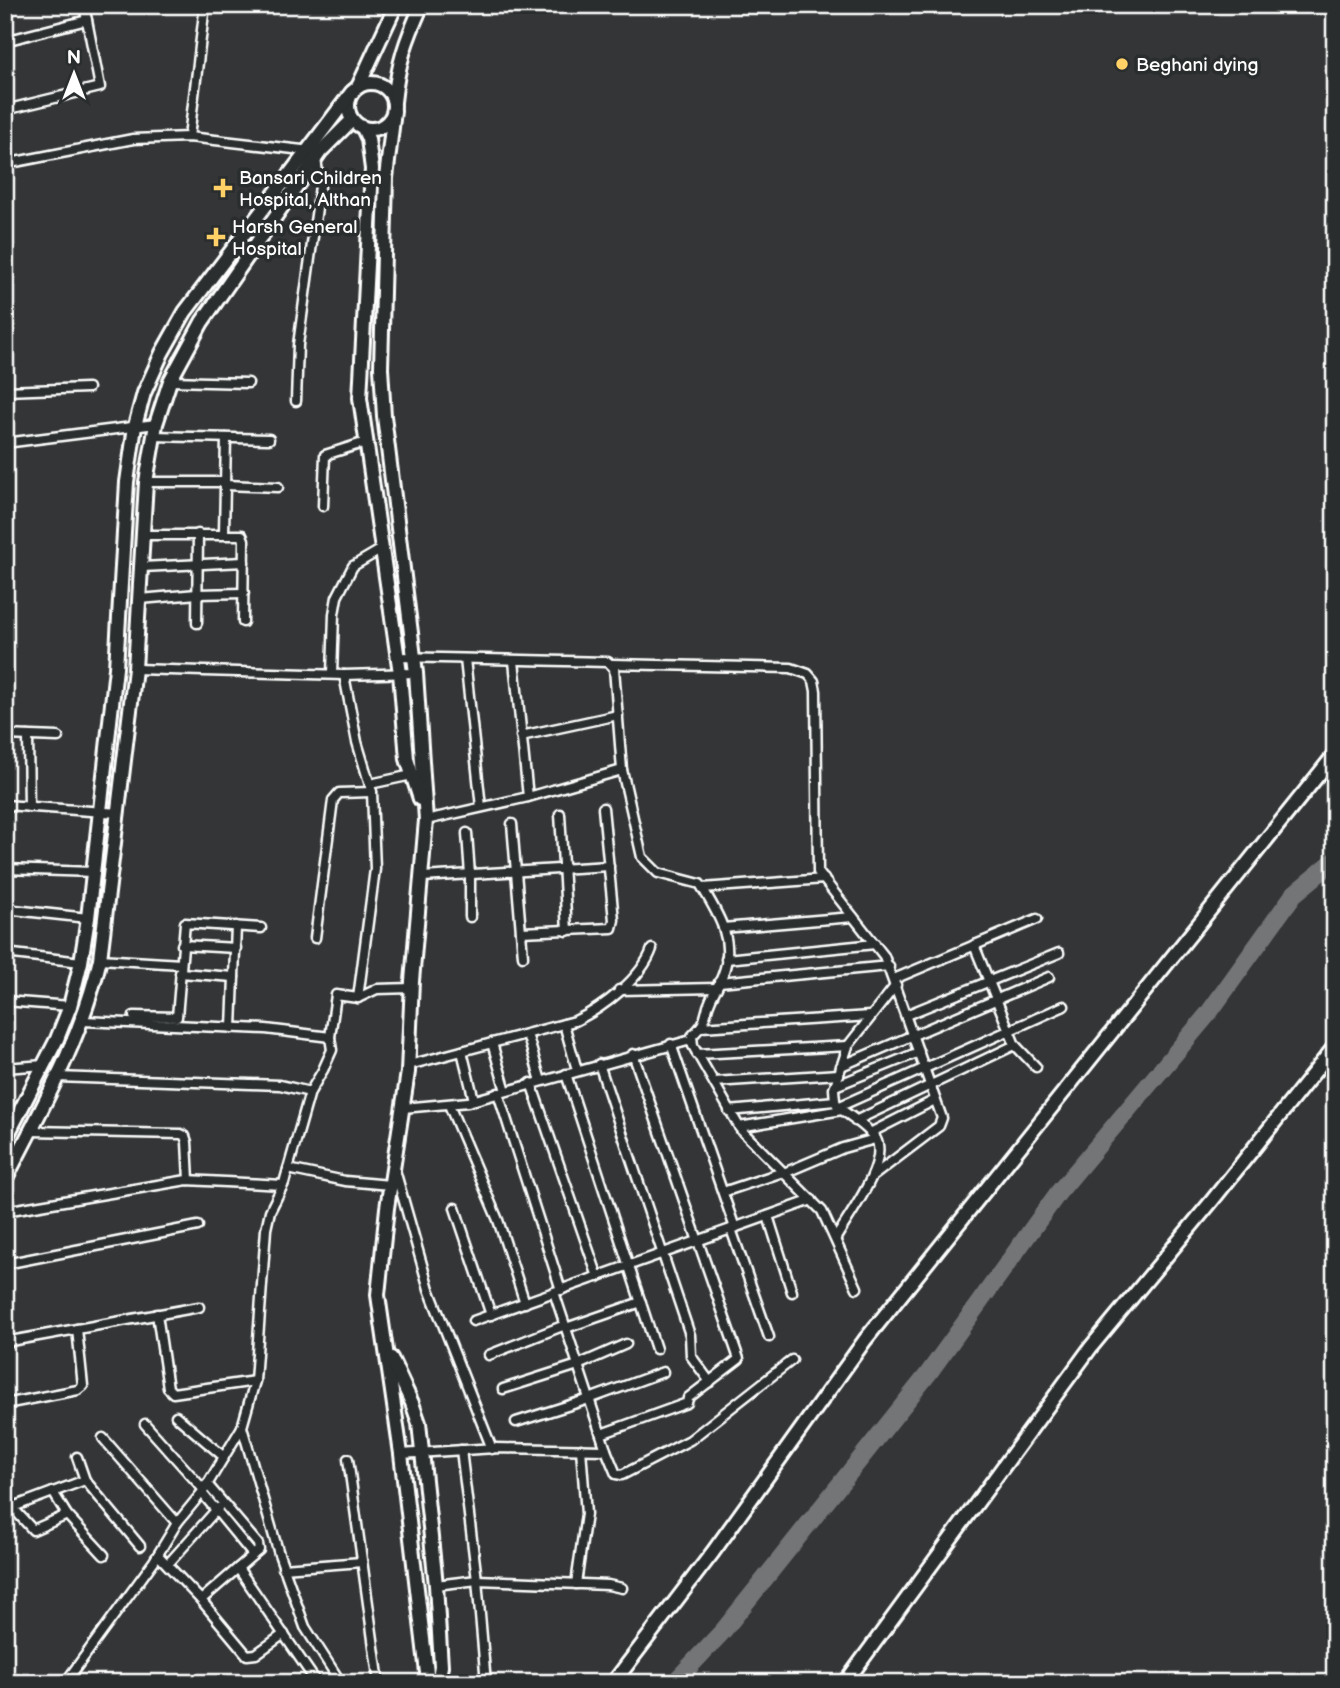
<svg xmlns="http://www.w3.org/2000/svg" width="1340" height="1688" viewBox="0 0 1340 1688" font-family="'Balsamiq Sans',sans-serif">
<rect width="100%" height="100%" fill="#333536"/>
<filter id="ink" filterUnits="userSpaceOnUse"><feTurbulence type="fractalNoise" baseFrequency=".0143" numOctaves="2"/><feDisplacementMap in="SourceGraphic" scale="14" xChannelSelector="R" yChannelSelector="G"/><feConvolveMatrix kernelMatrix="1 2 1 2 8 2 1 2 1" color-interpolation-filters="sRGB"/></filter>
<g filter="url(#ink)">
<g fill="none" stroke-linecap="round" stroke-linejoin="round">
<polyline stroke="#737576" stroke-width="18" points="674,1683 723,1631 928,1374 1058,1193 1208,1014 1294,894 1335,860"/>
<defs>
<g id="street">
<polyline points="5,41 87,20"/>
<polyline points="5,110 100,87 84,5"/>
<polyline points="189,137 205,5"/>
<polyline points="5,164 133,139 189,137 311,151"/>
<polyline points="170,381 248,383"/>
<polyline points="5,391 88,388"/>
<polyline points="296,401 298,345 320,186 316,159"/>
<polyline points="153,436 269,439"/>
<polyline points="5,443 156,424"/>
<polyline points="146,482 225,482"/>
<polyline points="225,485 278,487"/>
<polyline points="323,506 325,455 366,442"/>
<polyline points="224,533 226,438"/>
<polyline points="143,535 242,535 244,540 243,622"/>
<polyline points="142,567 244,562"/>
<polyline points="140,599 197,594 244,593"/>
<polyline points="197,623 198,534"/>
<path d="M397,657L608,662L614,668L622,770L642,857L658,873L700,884C717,912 736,940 723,974C720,983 715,990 711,999C702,1018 710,1019 692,1036L693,1046L741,1130L822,1211L857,1288"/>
<polyline points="465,659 481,807"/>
<polyline points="514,661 528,797"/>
<polyline points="612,664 791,668 808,674 814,681 816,691 818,872 884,956 942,1118 939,1126 873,1176"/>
<polyline points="135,669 344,675 416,673"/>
<polyline points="332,674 334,614 337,597 353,566 382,549"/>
<polyline points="5,735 58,737"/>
<polyline points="28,736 29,807"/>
<polyline points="521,736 618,715"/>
<polyline points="370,784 412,775"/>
<polyline points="5,805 119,813"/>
<polyline points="560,814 567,931"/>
<polyline points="426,820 528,797 622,770"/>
<polyline points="512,824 523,956"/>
<polyline points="467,833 470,875 470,917"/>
<polyline points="5,869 93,872"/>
<polyline points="422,877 609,866"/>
<polyline points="703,888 824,879"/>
<polyline points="5,909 88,918"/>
<polyline points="723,928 853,917"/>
<polyline points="521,932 612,928 614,920 603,808"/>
<polyline points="315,938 333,800 339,793 372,792"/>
<polyline points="182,945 236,948"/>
<polyline points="974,945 1015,1045 1036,1067"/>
<polyline points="5,953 81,962"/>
<polyline points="100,959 181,964"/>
<polyline points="726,959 875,944"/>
<polyline points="180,973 234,977"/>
<polyline points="894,979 1037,919"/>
<polyline points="719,982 889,966"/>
<polyline points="619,990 717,988"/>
<polyline points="358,998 377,989 412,988"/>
<polyline points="5,1001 70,1006"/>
<polyline points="906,1015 1059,953"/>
<polyline points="134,1016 177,1017 185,923 261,928"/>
<polyline points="83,1021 266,1029 330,1037"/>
<polyline points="564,1024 577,1070"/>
<polyline points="701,1027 870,1016"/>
<polyline points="232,1028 236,926"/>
<polyline points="527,1034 541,1081"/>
<polyline points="492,1043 506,1091"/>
<polyline points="671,1044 735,1228"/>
<polyline points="462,1051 474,1100"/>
<polyline points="697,1054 848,1046"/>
<polyline points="599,1064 690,1335 691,1356 710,1382"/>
<path d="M409,1065L575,1021C603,1008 642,978 652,949"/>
<polyline points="841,1066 1049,977"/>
<polyline points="5,1068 44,1065"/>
<polyline points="566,1074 656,1349"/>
<polyline points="57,1077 280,1085 310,1092"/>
<polyline points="714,1082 839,1074"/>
<polyline points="531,1083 598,1277"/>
<polyline points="835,1086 919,1052"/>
<polyline points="498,1093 561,1290"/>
<polyline points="449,1105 498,1220 525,1303"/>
<polyline points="838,1107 1064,1006"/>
<polyline points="403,1108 468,1102 691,1040"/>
<polyline points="729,1111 835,1101"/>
<polyline points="855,1121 1015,1045"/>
<polyline points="739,1127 842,1110"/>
<polyline points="30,1131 181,1134 185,1136 187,1142 189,1180"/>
<polyline points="870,1133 935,1100"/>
<polyline points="288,1169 345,1181 390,1185"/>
<polyline points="395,1170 429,1289 492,1449"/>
<polyline points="784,1173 843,1148 875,1139"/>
<polyline points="723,1192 783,1172"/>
<polyline points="455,1208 491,1315"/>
<polyline points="5,1211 187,1180 283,1185"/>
<polyline points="768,1216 792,1292"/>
<polyline points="731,1229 769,1337"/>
<path d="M836,1238C848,1217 889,1163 876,1139C868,1127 850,1116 838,1107L835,1101L834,1089L848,1046L896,985"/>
<polyline points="5,1264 198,1226"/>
<polyline points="554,1292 606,1450 616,1474 622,1475 690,1440 792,1360"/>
<polyline points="157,1314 168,1388 173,1393 255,1381"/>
<polyline points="473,1321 812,1200"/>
<polyline points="566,1328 641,1302"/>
<polyline points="5,1342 199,1307"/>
<polyline points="489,1355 565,1325"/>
<polyline points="503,1389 578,1365 626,1344"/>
<polyline points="5,1404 78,1390 83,1386 77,1329"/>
<polyline points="176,1416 224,1457"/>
<polyline points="516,1422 589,1399 663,1372"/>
<polyline points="145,1424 204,1490"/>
<polyline points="242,1427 279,1554 305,1627 341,1683"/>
<polyline points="601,1434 687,1403 688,1398 739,1359 633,1054"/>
<polyline points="103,1438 177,1523"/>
<polyline points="461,1450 477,1580 486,1683"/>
<polyline points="401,1454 495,1448 606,1450"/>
<polyline points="77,1457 85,1480 140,1546"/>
<polyline points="348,1459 379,1683"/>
<polyline points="53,1492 67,1515 104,1555"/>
<polyline points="202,1493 253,1555 259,1550 258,1544 207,1484"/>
<polyline points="12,1507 33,1530 67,1515"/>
<polyline points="5,1510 85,1480"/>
<polyline points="158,1555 201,1600 247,1655 256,1654 284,1634"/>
<polyline points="168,1564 218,1508"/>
<polyline points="238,1568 317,1683"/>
<polyline points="283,1568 362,1562"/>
<polyline points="576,1584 586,1514 581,1449"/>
<polyline points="436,1585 477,1580 608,1585 622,1588"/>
<polyline points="201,1600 253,1555"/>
<polyline points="65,1683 154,1561 177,1523 204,1490 242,1427 255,1381 266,1229 270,1211 284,1183 310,1092 323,1070 332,1050 330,1037 336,995 358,998 375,869 372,792 357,742 344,675"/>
<polyline points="410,1683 429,1680"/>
</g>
<g id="secondary">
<circle cx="371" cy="106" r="23"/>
<polyline points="358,87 396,5"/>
<path d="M394,102C398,63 406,40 422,5"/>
<polyline points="394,111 386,178 381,368 384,416 416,673 426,820 412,981 408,1072 387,1208 378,1295 401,1454 427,1673 430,1683"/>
<polyline points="363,128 368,139 372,169 360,398 400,673 407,759 420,799"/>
<polyline points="5,1140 57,1039 70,1006 81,962 88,918 116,668 127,482 135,426 144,393 162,353 185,312 352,92"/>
<path d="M5,1180C42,1108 82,1038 100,959L135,669L146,482L156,424L170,381L202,322L320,152L352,120"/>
<polyline points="391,1358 412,1403 419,1423 436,1585 441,1666 438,1683"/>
<polyline points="613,1683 713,1552 865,1340 1335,754"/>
<polyline points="845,1683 1091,1347 1211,1202 1335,1046"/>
</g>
</defs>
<use href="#street" stroke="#fff" stroke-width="13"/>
<use href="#secondary" stroke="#fff" stroke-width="18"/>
<use href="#street" stroke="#2a2d2e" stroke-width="8"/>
<use href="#secondary" stroke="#2a2d2e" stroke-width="12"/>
</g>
</g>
<g fill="#ffd166" stroke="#2a2d2e" stroke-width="2.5">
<circle cx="1122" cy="64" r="7"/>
<path d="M219.5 177.5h7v7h7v7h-7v7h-7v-7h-7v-7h7z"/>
<path d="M212.5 226.5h7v7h7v7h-7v7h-7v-7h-7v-7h7z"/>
</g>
<g text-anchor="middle" stroke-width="7" stroke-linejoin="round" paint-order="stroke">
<g font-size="19" fill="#fff" stroke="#2a2d2e" text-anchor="start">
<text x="1136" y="71">Beghani dying</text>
<text x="239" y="184">Bansari Children<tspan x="239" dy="22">Hospital, Althan</tspan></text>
<text x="232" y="233">Harsh General<tspan x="232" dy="22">Hospital</tspan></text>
</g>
</g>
<rect width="1340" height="1688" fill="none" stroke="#2a2d2e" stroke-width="28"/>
<rect x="14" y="14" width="1312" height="1660" fill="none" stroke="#fff" stroke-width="2.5" filter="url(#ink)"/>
<g transform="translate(74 74)" stroke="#2a2d2e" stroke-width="5" paint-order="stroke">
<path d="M0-5L12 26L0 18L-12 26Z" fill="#ffffff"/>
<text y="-10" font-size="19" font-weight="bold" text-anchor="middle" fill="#ffffff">N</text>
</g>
</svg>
